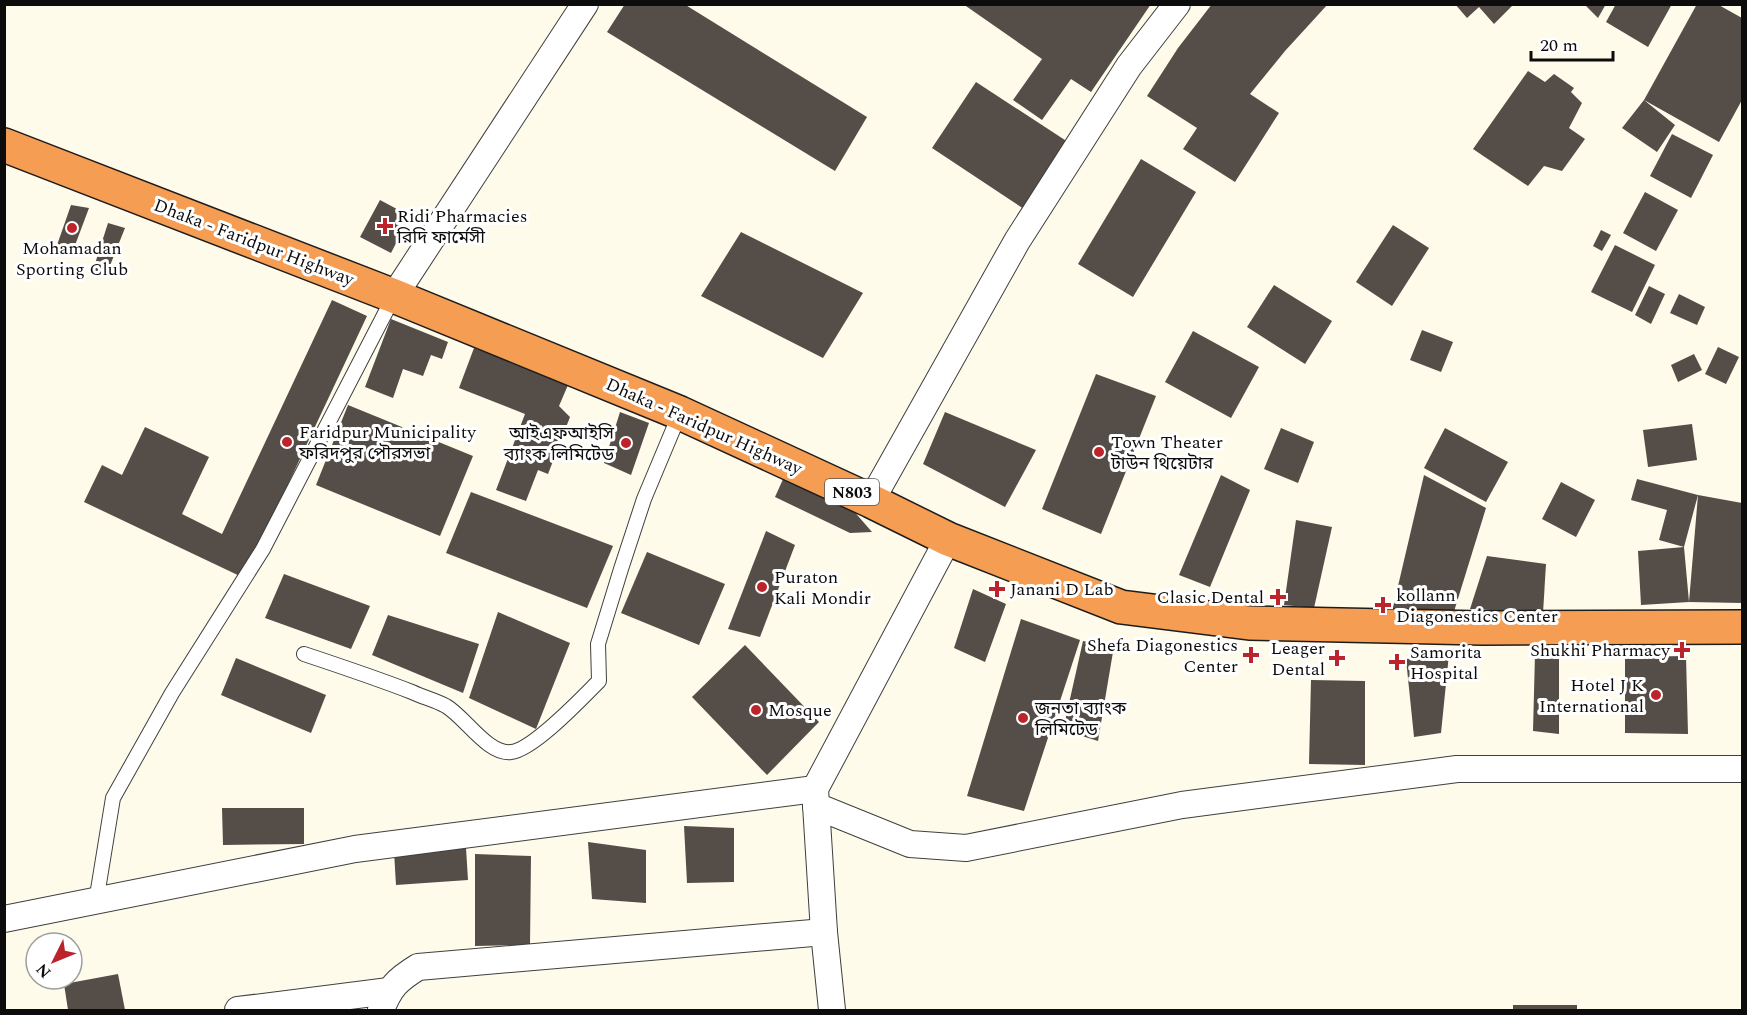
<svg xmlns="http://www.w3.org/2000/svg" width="1747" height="1015" viewBox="0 0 1747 1015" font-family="Spectral,'Noto Sans Bengali',serif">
<rect width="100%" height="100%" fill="#fffbeb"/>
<g fill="#554d48">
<polygon points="625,4 684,4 867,117 835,171 607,32"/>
<polygon points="963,4 1151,4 1091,92 1071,79 1042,120 1013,100 1042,59"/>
<polygon points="1212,4 1328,4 1285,51 1250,94 1279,113 1235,182 1183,149 1197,128 1147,96 1178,48"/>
<polygon points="1455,4 1514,4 1494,24 1479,7 1467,18"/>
<polygon points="1584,4 1606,4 1598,18"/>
<polygon points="1616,4 1672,4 1648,47 1606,22"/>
<polygon points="1697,4 1717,4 1742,18 1742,100 1719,142 1644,100 1675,125 1657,152 1622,128 1644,100"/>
<polygon points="1528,71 1545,82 1554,74 1574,88 1571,92 1582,103 1569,128 1585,139 1562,171 1544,166 1528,186 1473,149"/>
<polygon points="976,82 1071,144 1027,211 932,148"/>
<polygon points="1672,134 1713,155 1691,198 1650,176"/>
<polygon points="1141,159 1196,192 1133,297 1078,264"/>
<polygon points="1645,192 1678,210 1656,251 1623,233"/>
<polygon points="380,200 410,216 391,253 360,237"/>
<polygon points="71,205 89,208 71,256 56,248"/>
<polygon points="108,223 125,228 105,278 93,270"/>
<polygon points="1393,225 1429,248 1392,306 1356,282"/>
<polygon points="1601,230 1611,235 1602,251 1593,246"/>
<polygon points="741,232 863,293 823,358 701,296"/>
<polygon points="1615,245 1655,265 1632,312 1591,292"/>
<polygon points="1274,285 1332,321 1305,364 1247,327"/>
<polygon points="1649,286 1665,294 1651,324 1635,315"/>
<polygon points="1679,294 1705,307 1697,325 1670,313"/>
<polygon points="332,300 367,316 244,578 84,502 102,465 122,475 145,427 209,457 182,514 222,534"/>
<polygon points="391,319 448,342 442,359 431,355 423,376 403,369 393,398 365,387"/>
<polygon points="1422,330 1453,342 1441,372 1410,360"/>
<polygon points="1193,331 1259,367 1231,418 1165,382"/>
<polygon points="1718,347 1739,357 1726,384 1705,374"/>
<polygon points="474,348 568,385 559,406 570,417 548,474 538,470 526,501 496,490 525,414 459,388"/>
<polygon points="1694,354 1702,370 1678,382 1671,365"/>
<polygon points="1096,374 1156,396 1101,534 1042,509"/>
<polygon points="348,405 473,456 440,536 316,485"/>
<polygon points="620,412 649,423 631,475 604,463"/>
<polygon points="945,412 1036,450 1005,507 923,464"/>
<polygon points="1692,424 1697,460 1648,467 1643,430"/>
<polygon points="1281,428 1314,442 1298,483 1264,469"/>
<polygon points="1445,428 1508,462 1486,502 1424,468"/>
<polygon points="1221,475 1250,490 1210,587 1179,575"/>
<polygon points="1424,475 1486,508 1452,618 1391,616"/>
<polygon points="784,477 852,509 872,532 850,533 775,497"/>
<polygon points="1637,479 1698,495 1684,547 1689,602 1641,605 1638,551 1684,547 1659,540 1667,510 1631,500"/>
<polygon points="1561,482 1595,500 1576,537 1542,519"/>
<polygon points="471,492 613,546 587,608 446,553"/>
<polygon points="1698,495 1742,503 1742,603 1689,602"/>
<polygon points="1296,520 1332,527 1314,608 1284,605"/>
<polygon points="766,531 795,545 760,637 728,629"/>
<polygon points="647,552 725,584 699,645 621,613"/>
<polygon points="1487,556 1546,564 1543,613 1470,609"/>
<polygon points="284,574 370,606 351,649 265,618"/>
<polygon points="973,589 1006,604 985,662 954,648"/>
<polygon points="498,612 570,643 536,729 469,698"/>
<polygon points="388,615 479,644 463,693 372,655"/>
<polygon points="1021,619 1080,640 1024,811 967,796"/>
<polygon points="1083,641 1114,646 1098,741 1063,730"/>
<polygon points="745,645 819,722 767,775 692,697"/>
<polygon points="1449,654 1441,733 1414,737 1406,659"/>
<polygon points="1535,654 1559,656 1559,734 1533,731"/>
<polygon points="1686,656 1688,734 1625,733 1625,657"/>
<polygon points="236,658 326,695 311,733 221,695"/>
<polygon points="1311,680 1365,681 1365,765 1309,764"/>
<polygon points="222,808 304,808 304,844 223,845"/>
<polygon points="684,826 734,828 734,882 687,883"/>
<polygon points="588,842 646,850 646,903 592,899"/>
<polygon points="466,848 468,880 396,885 394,852"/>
<polygon points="475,854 531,856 530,945 475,946"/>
<polygon points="118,974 125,1010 68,1010 64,984"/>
<rect x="1513" y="1005" width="64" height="5"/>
</g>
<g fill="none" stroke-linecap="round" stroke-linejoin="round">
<defs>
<g id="lane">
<path d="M304,654C340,666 376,678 412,692C422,697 435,700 446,706C465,717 488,755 511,752C533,750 582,698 599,681L598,644L621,569L644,499L680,413"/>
<polyline points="96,902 113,798 172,693 263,549 394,296"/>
</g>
<g id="street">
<polyline points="394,296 585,4"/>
<polyline points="871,501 1017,241 1129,66 1177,4"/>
<polyline points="816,806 910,844 966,848 1182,805 1457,769 1742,769"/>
<polyline points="4,919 355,849 815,789"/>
<polyline points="238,1010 389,991"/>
<path d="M381,1010C390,987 397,980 418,967L824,932"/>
<polyline points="832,1010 824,932 815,789 948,539"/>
</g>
<polyline id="highway" points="4,145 394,296 680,413 871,501 948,539 1121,607 1249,623 1482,628 1742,627"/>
</defs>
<use href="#lane" stroke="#3f3f3f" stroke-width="16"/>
<use href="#street" stroke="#3f3f3f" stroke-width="28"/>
<use href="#highway" stroke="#1d1d1d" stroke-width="36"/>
<use href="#lane" stroke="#fff" stroke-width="14"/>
<use href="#street" stroke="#fff" stroke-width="26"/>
<use href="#highway" stroke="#f59d53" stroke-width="33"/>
</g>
<g fill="#bc242b" stroke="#fff" stroke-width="2">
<path d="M382 217h6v6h6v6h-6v6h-6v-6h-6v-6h6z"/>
<circle cx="72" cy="228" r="6"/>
<circle cx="287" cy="442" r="6"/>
<circle cx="626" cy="443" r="6"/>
<circle cx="1099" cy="452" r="6"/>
<circle cx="762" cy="587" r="6"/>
<path d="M994 580h6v6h6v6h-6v6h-6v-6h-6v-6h6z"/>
<path d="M1275 588h6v6h6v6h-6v6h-6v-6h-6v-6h6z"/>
<path d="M1380 596h6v6h6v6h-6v6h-6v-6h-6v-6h6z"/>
<path d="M1679 641h6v6h6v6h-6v6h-6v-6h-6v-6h6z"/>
<path d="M1248 646h6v6h6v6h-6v6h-6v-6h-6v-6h6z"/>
<path d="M1334 649h6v6h6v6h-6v6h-6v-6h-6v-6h6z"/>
<path d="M1394 653h6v6h6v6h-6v6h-6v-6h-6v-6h6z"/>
<circle cx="1656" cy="695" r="6"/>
<circle cx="756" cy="710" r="6"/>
<circle cx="1023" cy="718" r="6"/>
</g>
<g text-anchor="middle" stroke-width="6" stroke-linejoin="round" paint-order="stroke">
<rect fill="#fff" stroke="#555" stroke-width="1.5" x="825" y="479" width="54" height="26" rx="4.5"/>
<g font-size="16" font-weight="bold" fill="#0c0c0c">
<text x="852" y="498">N803</text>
</g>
<g font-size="18" fill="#0c0c0c" stroke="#fff" text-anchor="start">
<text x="397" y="222">Ridi Pharmacies<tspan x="397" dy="21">রিদি ফার্মেসী</tspan></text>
<text x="72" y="254" text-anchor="middle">Mohamadan<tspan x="72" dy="21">Sporting Club</tspan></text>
<text x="299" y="438">Faridpur Municipality<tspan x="299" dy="21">ফরিদপুর পৌরসভা</tspan></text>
<text x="614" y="439" text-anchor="end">আইএফআইসি<tspan x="614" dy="21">ব্যাংক লিমিটেড</tspan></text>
<text x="1111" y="448">Town Theater<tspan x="1111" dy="21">টাউন থিয়েটার</tspan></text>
<text x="774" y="583">Puraton<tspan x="774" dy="21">Kali Mondir</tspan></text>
<text x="1010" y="595">Janani D Lab</text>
<text x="1396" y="601">kollann<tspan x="1396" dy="21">Diagonestics Center</tspan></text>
<text x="1264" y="603" text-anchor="end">Clasic Dental</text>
<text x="1238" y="651" text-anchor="end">Shefa Diagonestics<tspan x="1238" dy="21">Center</tspan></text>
<text x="1325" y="654" text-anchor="end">Leager<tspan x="1325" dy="21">Dental</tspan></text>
<text x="1670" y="656" text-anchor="end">Shukhi Pharmacy</text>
<text x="1410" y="658">Samorita<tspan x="1410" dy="21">Hospital</tspan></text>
<text x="1644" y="691" text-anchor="end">Hotel J K<tspan x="1644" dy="21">International</tspan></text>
<text x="1035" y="714">জনতা ব্যাংক<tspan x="1035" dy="21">লিমিটেড</tspan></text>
<text x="768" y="716">Mosque</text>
</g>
<g font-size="18" fill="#0c0c0c" stroke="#fff">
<text transform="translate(254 242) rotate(21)" y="6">Dhaka - Faridpur Highway</text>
<text transform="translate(704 426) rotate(24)" y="6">Dhaka - Faridpur Highway</text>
</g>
</g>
<rect width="1747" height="1015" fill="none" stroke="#0c0c0c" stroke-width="12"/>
<g transform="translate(54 961) rotate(227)"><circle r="28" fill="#ffffff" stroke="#9e9e9e" stroke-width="1.5"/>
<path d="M0-4.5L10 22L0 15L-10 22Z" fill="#bc242b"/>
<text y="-9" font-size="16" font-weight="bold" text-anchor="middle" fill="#0c0c0c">N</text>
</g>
<path d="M1531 51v9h82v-9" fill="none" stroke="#0c0c0c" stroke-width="3"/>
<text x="1540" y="51" font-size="18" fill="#0c0c0c" stroke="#ffffff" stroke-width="4.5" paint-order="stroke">20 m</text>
</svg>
